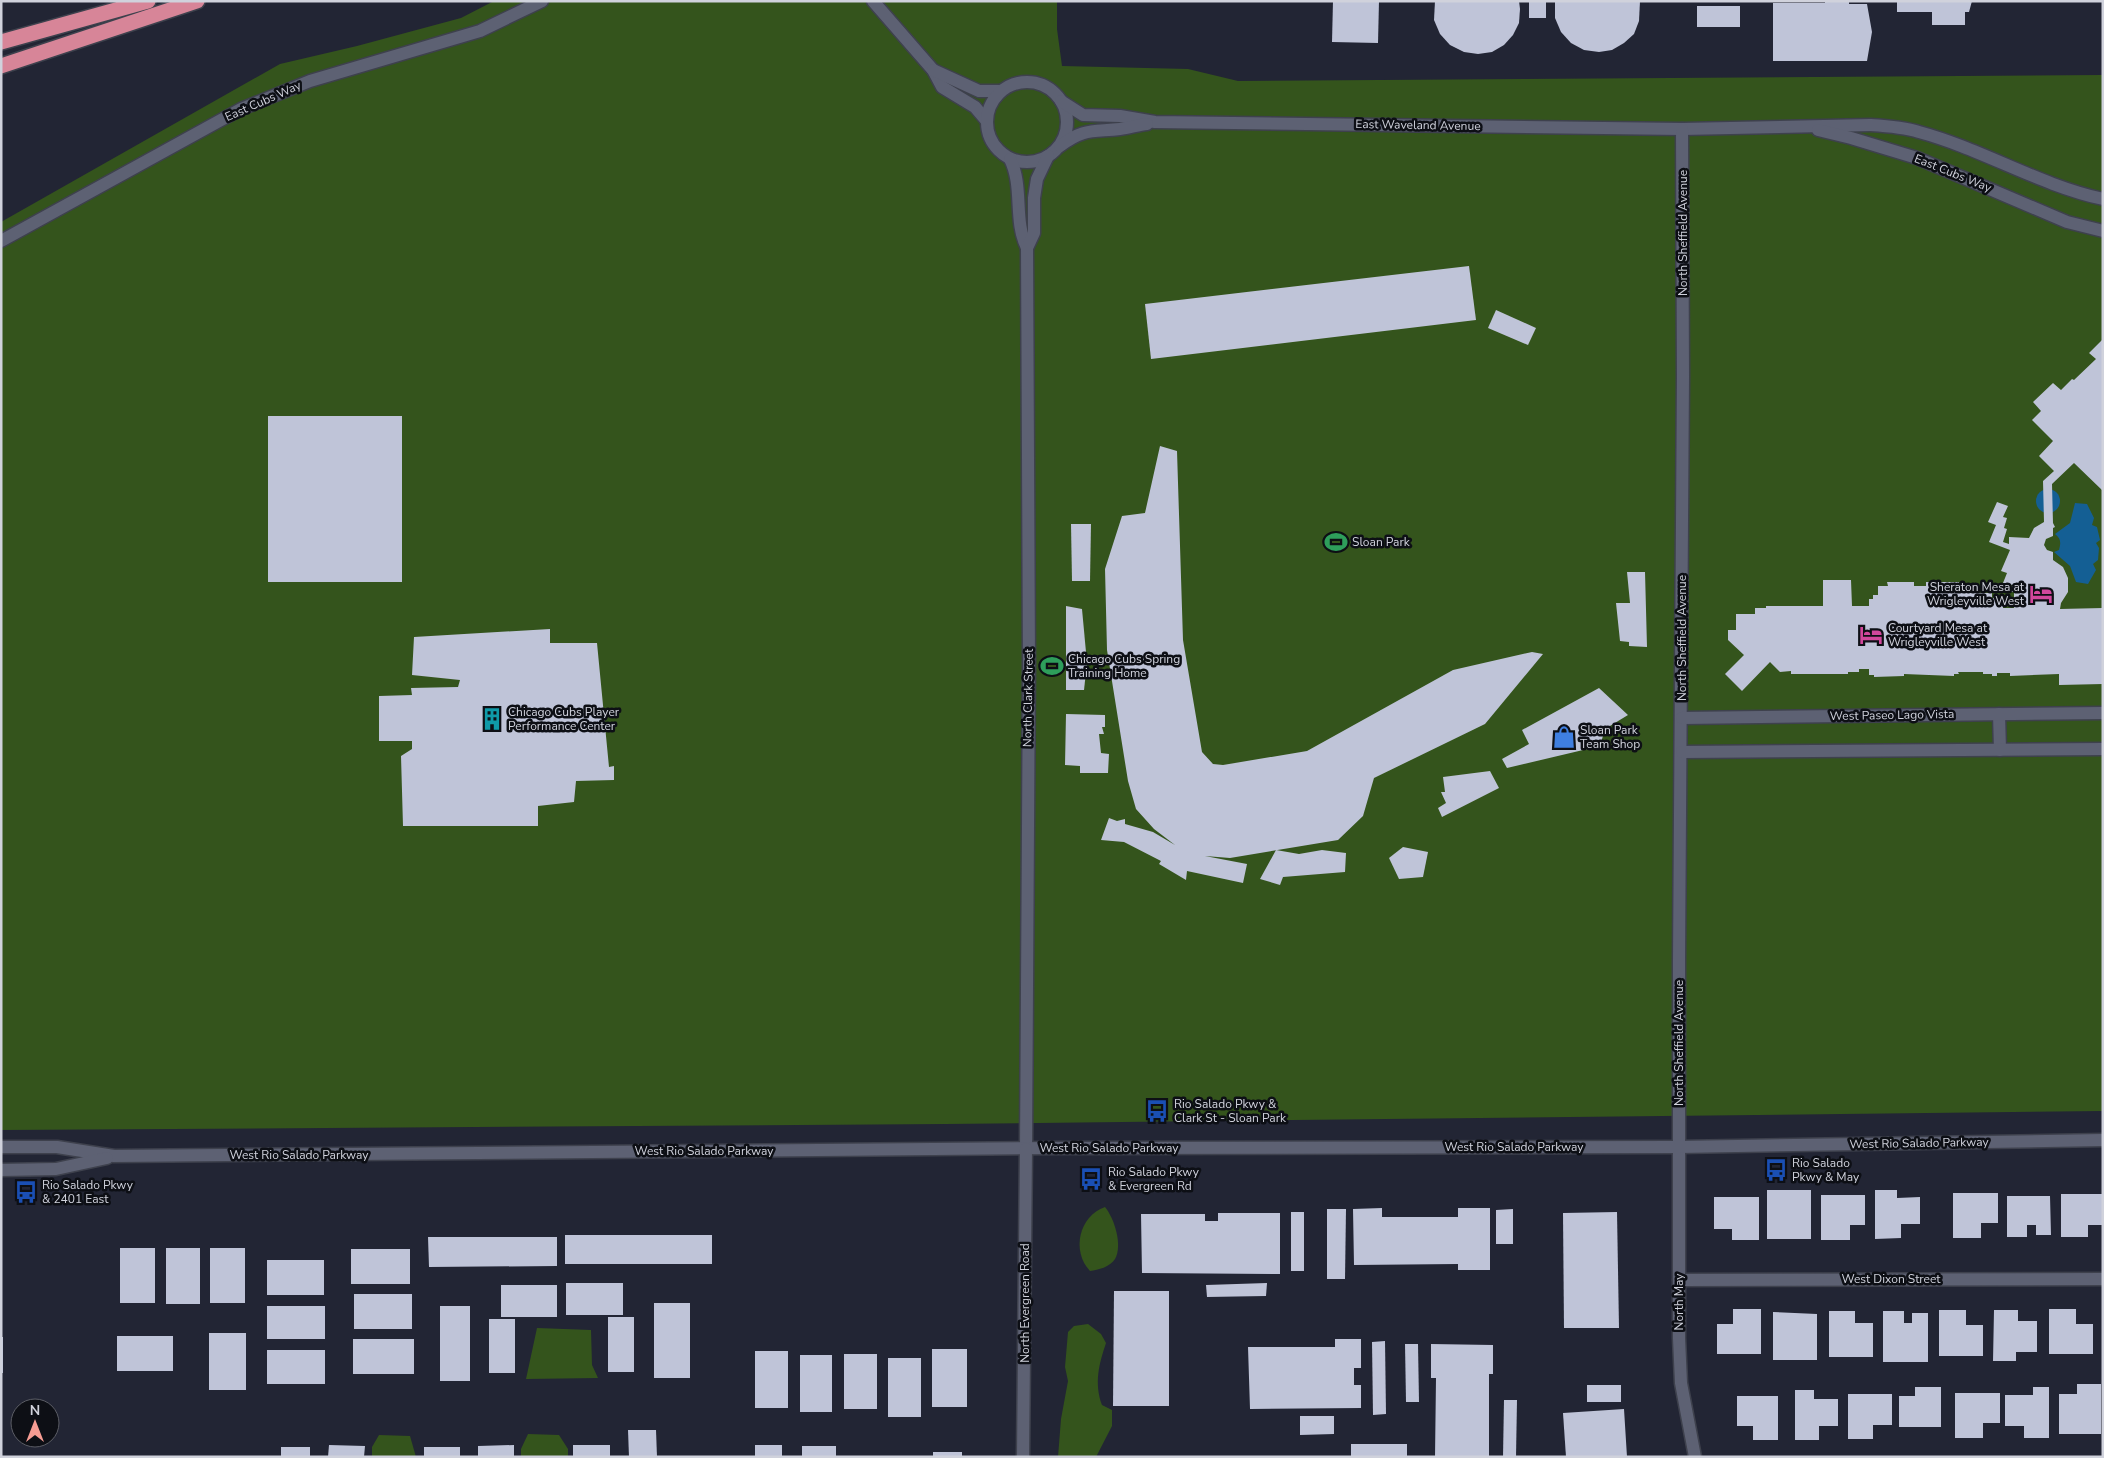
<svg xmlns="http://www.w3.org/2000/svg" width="2104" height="1458" viewBox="0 0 2104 1458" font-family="'Nunito Sans',sans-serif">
<rect width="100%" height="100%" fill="#222534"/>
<g fill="#34541c">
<polygon points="494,1 1057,1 1057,29 1062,66 1188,69 1238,81 2103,75 2103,1111 945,1124 1,1130 1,222 280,64 357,46 461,18"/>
<path d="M1105,1207C1114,1218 1123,1245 1115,1259C1110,1267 1098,1270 1090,1271C1071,1251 1079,1216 1105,1207Z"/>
<path d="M1088,1324L1101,1334L1106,1343C1099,1364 1094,1383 1102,1405L1112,1410V1426L1096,1457H1058L1061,1419L1068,1381L1065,1367L1068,1332L1074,1326Z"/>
<polygon points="537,1328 591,1330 592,1365 598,1378 526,1379"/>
<polygon points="528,1434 559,1435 568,1449 568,1457 521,1457 521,1449"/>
<polygon points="379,1435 410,1436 416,1457 372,1457 372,1447"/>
</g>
<g fill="#145f94">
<circle cx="2048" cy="501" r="12"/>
<path d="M2075,503L2087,504L2094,518L2092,525L2097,527L2100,540L2096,543L2099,548L2098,560L2093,564L2096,570L2088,584L2076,582L2070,566L2054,552L2059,550C2061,542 2061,539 2055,534L2070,523Z"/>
</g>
<g fill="#bfc4d8">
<polygon points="1333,1 1379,1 1378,43 1332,42"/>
<polygon points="1435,1 1519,1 1520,9 1519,23 1513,35 1504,45 1492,52 1478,54 1464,52 1450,45 1440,34 1434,20"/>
<polygon points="1555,1 1640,1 1639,21 1634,34 1624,43 1612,50 1599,52 1584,50 1571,43 1561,32 1555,18"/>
<polygon points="1825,1 1849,1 1849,4 1867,4 1872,32 1867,61 1773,61 1773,3 1825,3"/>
<polygon points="1897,1 1972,1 1969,12 1965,12 1965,25 1932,25 1932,12 1897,12"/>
<rect x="1529" y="2" width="17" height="16"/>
<rect x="1697" y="6" width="43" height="21"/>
<polygon points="1469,266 1476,320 1151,359 1145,304"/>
<polygon points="1496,310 1536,328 1528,345 1488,328"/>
<polygon points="2103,339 2103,491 2074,463 2052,484 2053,523 2055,527 2053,528 2053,536 2046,539 2044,545 2047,550 2053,552 2053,560 2063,567 2068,578 2068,592 2061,603 2060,609 2103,608 2103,684 2059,685 2059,674 2010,676 2010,673 1997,673 1997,676 1992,676 1992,674 1983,674 1983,672 1958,672 1959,674 1954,674 1954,676 1904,674 1904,676 1874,677 1874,675 1869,675 1869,669 1859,669 1859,672 1848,672 1848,674 1791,674 1791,671 1780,672 1770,662 1742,691 1725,674 1744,655 1728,640 1728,630 1736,630 1736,614 1755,614 1755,608 1766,608 1766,606 1823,606 1823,580 1851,580 1852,606 1869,606 1869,599 1873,599 1873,595 1878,595 1878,586 1888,586 1887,582 1914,582 1914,586 1926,586 1926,582 1959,582 1959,587 1969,587 1969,593 1992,593 1992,598 2003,597 2003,608 2014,608 2014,592 2011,592 2012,585 2003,583 2007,573 2001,571 2010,550 1989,542 1996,525 1988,522 1997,502 2008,506 2003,517 2007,518 2004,528 2007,529 2003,542 2009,544 2009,537 2029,538 2034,528 2044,522 2043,481 2054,471 2039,456 2053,441 2032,420 2041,411 2033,402 2053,383 2061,390 2072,379 2074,380 2096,359 2089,353"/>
<rect x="268" y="416" width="134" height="166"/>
<polygon points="1160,446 1177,451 1183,640 1202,752 1213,764 1223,765 1307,751 1453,670 1532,652 1543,654 1485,724 1374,778 1363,816 1338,840 1230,858 1205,856 1247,864 1243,883 1187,871 1186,880 1159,864 1161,861 1124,842 1101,840 1109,818 1117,821 1125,819 1125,824 1153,832 1175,845 1154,829 1136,809 1128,781 1107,650 1105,569 1122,516 1145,513"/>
<polygon points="1071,524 1091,524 1090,581 1072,581"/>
<polygon points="1627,572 1645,572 1647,647 1629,646 1629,642 1620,641 1616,603 1630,603"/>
<polygon points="1066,606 1082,609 1087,663 1084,690 1066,690"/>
<polygon points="550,629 550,643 597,643 609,767 614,766 614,780 576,781 574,802 538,806 538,826 403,826 401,756 412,749 412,741 379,741 379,696 412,695 411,688 458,687 460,680 412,675 414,637"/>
<polygon points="1599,688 1628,715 1605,729 1600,746 1507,768 1502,759 1529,744 1522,730"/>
<polygon points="1066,714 1105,715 1105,727 1102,727 1104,734 1099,734 1101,753 1109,754 1108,773 1080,773 1080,766 1065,765"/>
<polygon points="1490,771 1499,788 1442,817 1438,808 1446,803 1441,792 1445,792 1443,777"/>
<polygon points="1403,847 1428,852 1423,877 1399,879 1389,858"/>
<polygon points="1276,850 1299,854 1322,850 1346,853 1345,872 1283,877 1280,885 1260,879"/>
<rect x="1767" y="1190" width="44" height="49"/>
<polygon points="1875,1190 1897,1190 1897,1198 1920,1197 1920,1224 1901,1224 1901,1238 1875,1239"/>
<polygon points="1953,1193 1998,1193 1998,1223 1981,1223 1981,1238 1953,1238"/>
<polygon points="2061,1194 2103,1194 2103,1225 2088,1225 2088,1237 2061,1237"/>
<polygon points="1821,1195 1865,1195 1865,1225 1850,1225 1850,1240 1821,1240"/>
<polygon points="2007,1196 2050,1196 2051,1235 2036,1235 2036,1225 2027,1225 2027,1237 2007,1237"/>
<polygon points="1714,1197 1759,1197 1759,1240 1732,1240 1732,1229 1714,1229"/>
<polygon points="1382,1208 1382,1217 1458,1217 1458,1208 1490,1208 1490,1270 1458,1270 1458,1264 1354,1265 1353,1209"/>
<polygon points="1327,1209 1346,1209 1345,1279 1327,1279"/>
<polygon points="1513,1209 1513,1244 1496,1244 1496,1210"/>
<rect x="1291" y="1212" width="13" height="59"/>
<polygon points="1617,1212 1619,1328 1564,1328 1563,1213"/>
<polygon points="1218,1213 1280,1213 1280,1274 1142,1273 1141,1214 1205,1214 1205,1221 1218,1221"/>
<rect x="565" y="1235" width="147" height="29"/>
<polygon points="428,1237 557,1237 557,1266 429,1267"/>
<rect x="120" y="1248" width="35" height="55"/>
<rect x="166" y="1248" width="34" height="56"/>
<rect x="210" y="1248" width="35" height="55"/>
<rect x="351" y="1249" width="59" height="35"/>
<rect x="267" y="1260" width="57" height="35"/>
<rect x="566" y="1283" width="57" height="32"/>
<polygon points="1267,1283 1266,1296 1207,1297 1206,1285"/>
<rect x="501" y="1285" width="56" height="32"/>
<polygon points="1114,1291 1169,1291 1169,1406 1113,1406"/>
<rect x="354" y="1294" width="58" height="35"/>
<rect x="654" y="1303" width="36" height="75"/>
<rect x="267" y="1306" width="58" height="33"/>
<rect x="440" y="1306" width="30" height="75"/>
<polygon points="1733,1309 1761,1309 1761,1354 1717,1354 1717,1324 1733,1324"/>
<polygon points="2049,1309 2076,1309 2076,1324 2093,1324 2093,1354 2049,1354"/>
<polygon points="1939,1310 1966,1310 1966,1325 1983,1325 1983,1356 1939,1356"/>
<polygon points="1994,1310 2018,1310 2018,1321 2037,1321 2037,1352 2016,1352 2016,1361 1993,1361"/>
<polygon points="1829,1311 1855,1311 1855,1323 1873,1323 1873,1357 1829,1357"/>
<polygon points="1883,1311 1904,1311 1904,1323 1912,1323 1912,1313 1928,1313 1928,1362 1883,1362"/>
<polygon points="1773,1312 1817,1314 1817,1360 1773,1360"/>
<rect x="608" y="1317" width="26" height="55"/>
<rect x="489" y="1319" width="26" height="54"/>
<rect x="209" y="1333" width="37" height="57"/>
<rect x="117" y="1336" width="56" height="35"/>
<rect x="1" y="1337" width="2" height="36"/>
<rect x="353" y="1339" width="61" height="35"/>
<polygon points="1335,1339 1361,1339 1361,1368 1354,1368 1354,1385 1361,1385 1361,1408 1250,1409 1248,1347 1335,1347"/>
<polygon points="1385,1341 1386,1414 1373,1415 1372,1342"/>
<polygon points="1405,1344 1418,1344 1419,1402 1406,1402"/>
<polygon points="1431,1344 1493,1345 1493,1374 1489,1374 1489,1457 1435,1457 1436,1378 1431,1378"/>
<rect x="932" y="1349" width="35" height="58"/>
<rect x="267" y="1350" width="58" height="34"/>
<rect x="755" y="1351" width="33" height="57"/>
<rect x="844" y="1354" width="33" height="55"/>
<rect x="800" y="1355" width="32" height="57"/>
<rect x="888" y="1358" width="33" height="59"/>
<polygon points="2077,1384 2101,1384 2101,1434 2059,1434 2059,1394 2077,1394"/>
<rect x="1587" y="1385" width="34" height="17"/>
<polygon points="1915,1387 1941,1387 1941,1427 1899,1427 1899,1396 1915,1396"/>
<polygon points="2033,1387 2049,1387 2049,1438 2024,1438 2024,1426 2005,1426 2005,1395 2033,1395"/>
<polygon points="1795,1390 1814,1390 1814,1399 1838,1399 1838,1426 1819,1426 1819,1440 1795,1440"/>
<polygon points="1955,1393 2000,1393 2000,1423 1983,1423 1983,1438 1955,1438"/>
<polygon points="1848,1394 1892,1394 1892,1425 1873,1425 1873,1439 1848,1439"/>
<polygon points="1737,1396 1778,1396 1778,1440 1753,1440 1753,1426 1737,1426"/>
<polygon points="1504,1400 1517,1400 1516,1457 1503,1457"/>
<polygon points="1624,1409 1627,1457 1566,1457 1563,1413"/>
<polygon points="1300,1416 1334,1416 1334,1434 1300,1435"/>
<polygon points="628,1430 656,1430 657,1457 629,1457"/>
<rect x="1351" y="1444" width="56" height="13"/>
<polygon points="329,1445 365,1446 364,1457 328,1457"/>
<polygon points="514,1445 514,1457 478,1457 478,1446"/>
<rect x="573" y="1445" width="37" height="12"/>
<rect x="755" y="1445" width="27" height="12"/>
<rect x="802" y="1446" width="34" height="11"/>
<rect x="281" y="1447" width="29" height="10"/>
<rect x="424" y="1447" width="36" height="10"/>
<rect x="933" y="1452" width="29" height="5"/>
</g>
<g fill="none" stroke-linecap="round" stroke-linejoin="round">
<defs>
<g id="street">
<polyline points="873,1 933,70 942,87 975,107 986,120"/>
<polyline points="933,70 979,91 1001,91"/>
<circle cx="1027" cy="122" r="40"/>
<path d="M1061,101L1083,115L1120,116L1155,122L1682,129L1870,125C1886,126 1903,127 1919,132C1982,149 2039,185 2103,199"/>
<polyline points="1682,129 1683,376 1679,960 1679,1338 1681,1383 1695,1457"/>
<polyline points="1818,130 1851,138 1917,158 2067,222 2103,231"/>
<path d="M1060,146C1084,128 1092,132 1120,129C1129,128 1138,125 1147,124"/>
<path d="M1010,159C1024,187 1013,220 1027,248"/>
<polyline points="1,241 241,109 310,81 480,31 542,1"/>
<polyline points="1999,714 2000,750"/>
<polyline points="1682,718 2103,713"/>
<polyline points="1682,752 2103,749"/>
<polyline points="1026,1149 1029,665 1027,248 1034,233 1034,198 1037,179 1048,156"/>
<polyline points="1679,1280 2103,1279"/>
</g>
<g id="secondary">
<polyline points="1,1147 57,1147 114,1156 1060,1148 1679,1147 2103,1140"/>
<polyline points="1,1170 56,1169 107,1158"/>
<polyline points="1023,1457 1026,1149"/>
</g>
<g id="highway">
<polyline points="1,42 148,1"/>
<polyline points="1,66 197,1"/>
</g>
</defs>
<use href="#street" stroke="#3e414d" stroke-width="15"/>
<use href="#secondary" stroke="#3e414d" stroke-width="15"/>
<use href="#highway" stroke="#3e414d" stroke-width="18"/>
<use href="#street" stroke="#5d6173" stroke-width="12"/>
<use href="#secondary" stroke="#5d6173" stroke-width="12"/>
<use href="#highway" stroke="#d78598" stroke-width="15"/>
</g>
<defs>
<symbol id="stadium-bare" viewBox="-9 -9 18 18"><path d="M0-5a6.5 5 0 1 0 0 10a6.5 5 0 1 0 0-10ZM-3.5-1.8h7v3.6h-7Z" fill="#2e9e5b" stroke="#0d0f15" stroke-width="2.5" paint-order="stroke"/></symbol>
<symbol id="hotel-bare" viewBox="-9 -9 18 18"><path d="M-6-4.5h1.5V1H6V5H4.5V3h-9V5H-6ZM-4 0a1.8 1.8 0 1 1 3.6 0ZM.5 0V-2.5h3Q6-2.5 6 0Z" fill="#d1479c" stroke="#0d0f15" stroke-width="2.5" paint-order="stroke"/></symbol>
<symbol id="building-bare" viewBox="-9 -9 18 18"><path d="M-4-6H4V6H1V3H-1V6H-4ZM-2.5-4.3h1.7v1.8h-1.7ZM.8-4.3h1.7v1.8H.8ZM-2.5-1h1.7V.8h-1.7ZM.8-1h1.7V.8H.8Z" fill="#0f9aa8" stroke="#0d0f15" stroke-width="2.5" paint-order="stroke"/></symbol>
<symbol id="shop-bare" viewBox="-9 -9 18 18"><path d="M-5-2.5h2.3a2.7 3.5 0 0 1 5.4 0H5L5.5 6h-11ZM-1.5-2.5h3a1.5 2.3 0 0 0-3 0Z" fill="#3f7fe0" stroke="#0d0f15" stroke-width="2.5" paint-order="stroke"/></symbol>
<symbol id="bus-bare" viewBox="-9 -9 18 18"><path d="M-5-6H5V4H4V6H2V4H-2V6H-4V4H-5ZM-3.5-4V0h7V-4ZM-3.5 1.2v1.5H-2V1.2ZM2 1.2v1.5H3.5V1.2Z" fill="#1a4fb4" stroke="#0d0f15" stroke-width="2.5" paint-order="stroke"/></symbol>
</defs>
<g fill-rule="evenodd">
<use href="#stadium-bare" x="1320" y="526" width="32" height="32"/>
<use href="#hotel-bare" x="2025" y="578" width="32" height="32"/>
<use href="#hotel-bare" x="1855" y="619" width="32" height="32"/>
<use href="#stadium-bare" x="1036" y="650" width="32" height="32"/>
<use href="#building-bare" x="476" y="703" width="32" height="32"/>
<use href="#shop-bare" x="1548" y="721" width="32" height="32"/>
<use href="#bus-bare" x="1141" y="1095" width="32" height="32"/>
<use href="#bus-bare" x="1760" y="1154" width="32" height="32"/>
<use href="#bus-bare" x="1075" y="1163" width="32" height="32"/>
<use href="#bus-bare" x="10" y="1176" width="32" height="32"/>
</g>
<g text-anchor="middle" stroke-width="5" stroke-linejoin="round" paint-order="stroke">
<g font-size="12" fill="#d0d2dc" stroke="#0d0f15">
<text transform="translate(263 101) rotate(-24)" y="4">East Cubs Way</text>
<text transform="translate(1418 125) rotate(1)" y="4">East Waveland Avenue</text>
<text transform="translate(1953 173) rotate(22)" y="4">East Cubs Way</text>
<text transform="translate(1683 233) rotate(-90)" y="4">North Sheffield Avenue</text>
<text transform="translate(1682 638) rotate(-90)" y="4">North Sheffield Avenue</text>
<text transform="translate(1028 698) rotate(-89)" y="4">North Clark Street</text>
<text transform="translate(1892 715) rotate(-1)" y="4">West Paseo Lago Vista</text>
<text transform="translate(1679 1043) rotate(-90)" y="4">North Sheffield Avenue</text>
<text transform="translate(1919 1143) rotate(-1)" y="4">West Rio Salado Parkway</text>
<text x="1514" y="1151">West Rio Salado Parkway</text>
<text x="1109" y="1152">West Rio Salado Parkway</text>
<text x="704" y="1155">West Rio Salado Parkway</text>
<text x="299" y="1159">West Rio Salado Parkway</text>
<text x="1891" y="1283">West Dixon Street</text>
<text transform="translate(1679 1302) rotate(-90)" y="4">North May</text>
<text transform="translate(1025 1303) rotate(-90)" y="4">North Evergreen Road</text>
</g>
<g font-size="12" fill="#d0d2dc" stroke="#0d0f15" text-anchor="start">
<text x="1352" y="546">Sloan Park</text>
<text x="2024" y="591" text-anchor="end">Sheraton Mesa at<tspan x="2024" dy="14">Wrigleyville West</tspan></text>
<text x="1888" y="632">Courtyard Mesa at<tspan x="1888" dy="14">Wrigleyville West</tspan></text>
<text x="1068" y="663">Chicago Cubs Spring<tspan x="1068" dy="14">Training Home</tspan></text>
<text x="508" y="716">Chicago Cubs Player<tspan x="508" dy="14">Performance Center</tspan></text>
<text x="1580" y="734">Sloan Park<tspan x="1580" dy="14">Team Shop</tspan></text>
<text x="1174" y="1108">Rio Salado Pkwy &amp;<tspan x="1174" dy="14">Clark St - Sloan Park</tspan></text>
<text x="1792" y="1167">Rio Salado<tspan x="1792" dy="14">Pkwy &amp; May</tspan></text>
<text x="1108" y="1176">Rio Salado Pkwy<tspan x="1108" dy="14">&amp; Evergreen Rd</tspan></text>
<text x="42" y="1189">Rio Salado Pkwy<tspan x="42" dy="14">&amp; 2401 East</tspan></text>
</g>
</g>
<rect width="2104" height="1458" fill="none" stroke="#d0d2dc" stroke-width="5"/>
<g transform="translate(35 1423)"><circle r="24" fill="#0d0f15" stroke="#5b5d65"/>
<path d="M0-4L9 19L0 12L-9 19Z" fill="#f59c93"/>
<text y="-8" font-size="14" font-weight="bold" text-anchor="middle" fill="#d0d2dc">N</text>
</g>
</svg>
